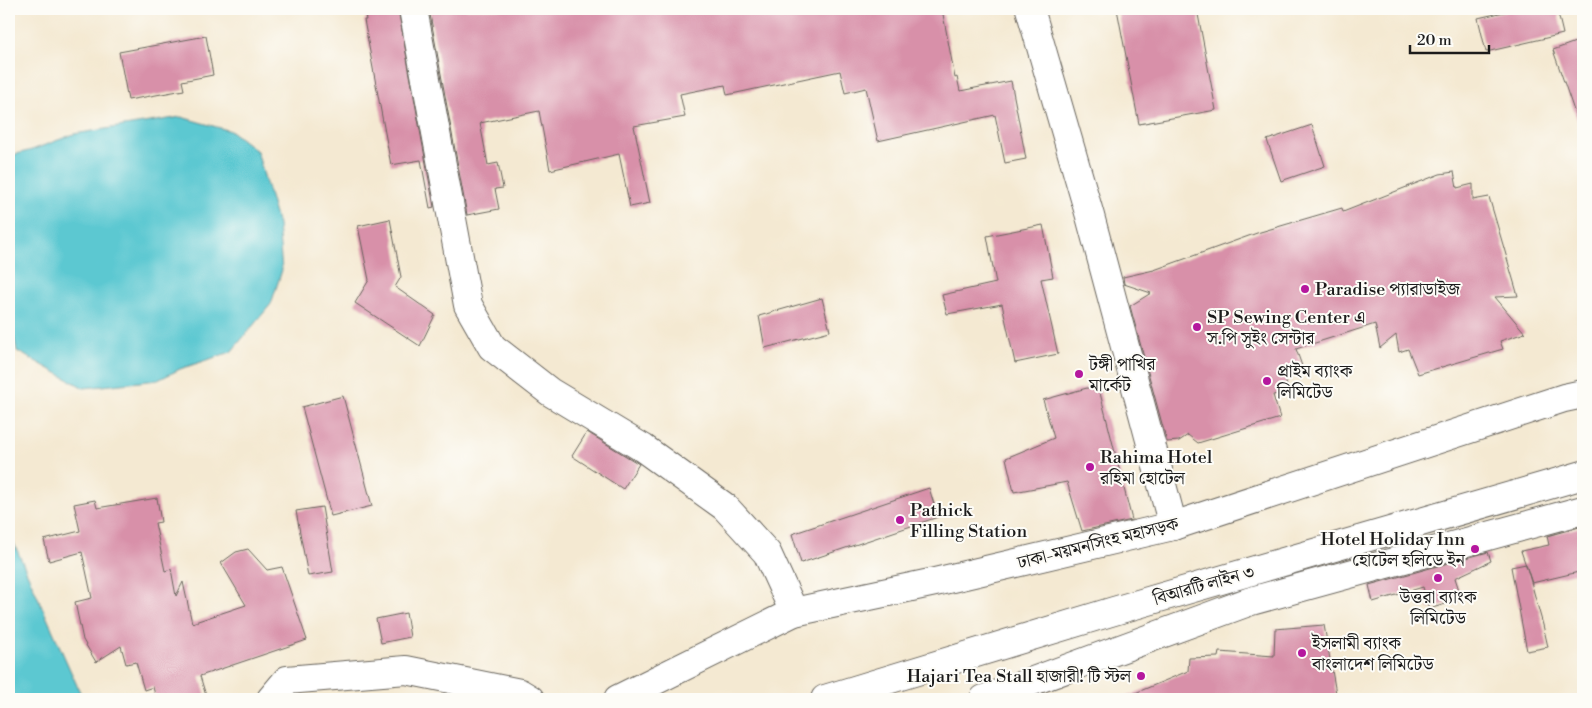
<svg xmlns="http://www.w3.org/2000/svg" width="1592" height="708" viewBox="0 0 1592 708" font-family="'Libre Bodoni','Noto Serif Bengali',serif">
<rect width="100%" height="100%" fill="#fdfcf7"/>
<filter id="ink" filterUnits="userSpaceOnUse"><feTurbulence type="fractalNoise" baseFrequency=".02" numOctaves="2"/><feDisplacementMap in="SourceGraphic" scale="10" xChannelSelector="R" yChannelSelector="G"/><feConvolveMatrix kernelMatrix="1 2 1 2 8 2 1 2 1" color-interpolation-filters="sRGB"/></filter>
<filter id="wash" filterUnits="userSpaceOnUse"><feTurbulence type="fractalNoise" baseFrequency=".0096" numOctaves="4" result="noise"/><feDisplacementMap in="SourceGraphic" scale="20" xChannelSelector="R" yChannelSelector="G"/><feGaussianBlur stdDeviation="1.12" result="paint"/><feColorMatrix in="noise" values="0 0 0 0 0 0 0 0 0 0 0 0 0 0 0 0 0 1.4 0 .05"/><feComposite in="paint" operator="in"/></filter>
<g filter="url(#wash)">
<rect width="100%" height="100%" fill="#f4e9d2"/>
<g fill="#5bc8d1" stroke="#3c7276">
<polygon points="181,117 231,131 257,151 278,225 282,270 271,304 231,352 180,369 158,380 84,388 17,351 9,313 9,156 32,150 74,134"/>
<polygon points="9,532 83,699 84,699 9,699"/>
</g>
<g id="blocks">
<g fill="#d890a9">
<polygon points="364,9 398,9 434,207 430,208 421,160 391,165 364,20 366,20"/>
<polygon points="429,9 942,9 955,78 957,77 960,91 1011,81 1026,159 1005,163 995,115 878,141 866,88 845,93 840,71 727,95 725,85 680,94 685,117 634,126 650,203 630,207 619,154 550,170 539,111 480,123 488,165 498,163 503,188 495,189 499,209 467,215"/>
<polygon points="1117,9 1197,9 1216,110 1139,124"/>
<polygon points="1517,9 1557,9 1563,34 1486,52 1478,18"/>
<polygon points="206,36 213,75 182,81 184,90 128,100 119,52"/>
<polygon points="1578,41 1583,56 1583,127 1580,128 1553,50"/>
<polygon points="1312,125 1325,166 1281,181 1267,140"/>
<polygon points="1454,172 1457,188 1473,184 1473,200 1489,197 1518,296 1495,297 1525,333 1500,341 1503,349 1418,374 1408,349 1399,352 1396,335 1380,348 1375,324 1296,349 1302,366 1285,370 1287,392 1273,395 1280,418 1198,443 1188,435 1179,441 1167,442 1130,306 1151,293 1124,284 1123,277 1154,270 1257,233 1342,208 1343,212 1440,174"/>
<polygon points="390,219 401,277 395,287 435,315 420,346 355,303 369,280 358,226"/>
<polygon points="1043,225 1053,277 1041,279 1058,354 1015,363 1002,304 947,314 942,295 996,283 987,236"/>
<polygon points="822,298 830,331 765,348 759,316"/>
<polygon points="1098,385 1132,520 1082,531 1067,482 1014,492 1006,458 1054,438 1043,400"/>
<polygon points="343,396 372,506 331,516 302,407"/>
<polygon points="587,432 639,464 623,489 572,456"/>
<polygon points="929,488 938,517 801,563 792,534"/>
<polygon points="157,498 161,522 155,523 165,571 171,569 176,596 183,582 192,623 246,605 221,563 236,552 248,549 267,570 282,567 307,640 200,676 207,699 156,699 153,687 144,690 136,662 126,664 121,646 96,662 83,640 75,602 92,598 82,552 49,561 44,540 80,531 74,504 95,500 97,508"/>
<polygon points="322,507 333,572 308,576 296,511"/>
<polygon points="1583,526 1583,571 1532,583 1521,551 1549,545 1547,536"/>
<polygon points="1488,552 1491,561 1455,578 1462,599 1429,609 1423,587 1373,602 1369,585"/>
<polygon points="1526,564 1543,625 1548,647 1527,651 1511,567"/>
<polygon points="406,613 410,637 381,643 376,619"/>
<polygon points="1324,625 1337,699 1121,699 1188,671 1189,658 1218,657 1219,652 1274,656 1275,629"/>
</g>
</g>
</g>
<g filter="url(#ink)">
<use href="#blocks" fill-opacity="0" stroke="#68645c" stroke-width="1"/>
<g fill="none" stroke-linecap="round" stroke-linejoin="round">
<defs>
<g id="minor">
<polyline points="413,9 468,305 492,347 550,392 643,448 725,507 767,553 794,612"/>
<polyline points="1030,9 1090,216 1173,526"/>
</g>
<g id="highway">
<polyline points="271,699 287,680 406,670 520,693 530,699"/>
<polyline points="618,699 794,612 935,582 1173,526 1564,398 1583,394"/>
<polyline points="825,699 1114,611 1583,475"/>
<polyline points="984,699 1251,601 1583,510"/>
</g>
</defs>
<use href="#minor" stroke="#68645c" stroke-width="30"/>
<use href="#highway" stroke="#68645c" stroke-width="30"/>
<use href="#minor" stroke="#fff" stroke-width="28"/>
<use href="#highway" stroke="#fff" stroke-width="28"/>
</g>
</g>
<g fill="#b5179e" stroke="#fdfcf7" stroke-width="2">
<circle cx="1305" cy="289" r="5"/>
<circle cx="1197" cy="327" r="5"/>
<circle cx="1079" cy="374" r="5"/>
<circle cx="1267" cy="381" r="5"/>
<circle cx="1090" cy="467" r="5"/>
<circle cx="900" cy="520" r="5"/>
<circle cx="1475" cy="549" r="5"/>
<circle cx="1438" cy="578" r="5"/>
<circle cx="1302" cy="653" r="5"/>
<circle cx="1141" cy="676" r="5"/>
</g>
<g text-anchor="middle" stroke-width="4" stroke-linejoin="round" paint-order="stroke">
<g font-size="18" fill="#1c1c1c" stroke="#fdfcf7" text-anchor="start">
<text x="1315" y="295">Paradise প্যারাডাইজ</text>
<text x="1207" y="323">SP Sewing Center এ<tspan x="1207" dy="21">স.পি সুইং সেন্টার</tspan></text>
<text x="1089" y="370">টঙ্গী পাখির<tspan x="1089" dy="21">মার্কেট</tspan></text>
<text x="1277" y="377">প্রাইম ব্যাংক<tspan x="1277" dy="21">লিমিটেড</tspan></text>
<text x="1100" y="463">Rahima Hotel<tspan x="1100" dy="21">রহিমা হোটেল</tspan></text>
<text x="910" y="516">Pathick<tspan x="910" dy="21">Filling Station</tspan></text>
<text x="1465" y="545" text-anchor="end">Hotel Holiday Inn<tspan x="1465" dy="21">হোটেল হলিডে ইন</tspan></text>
<text x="1438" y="603" text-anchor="middle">উত্তরা ব্যাংক<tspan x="1438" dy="21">লিমিটেড</tspan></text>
<text x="1312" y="649">ইসলামী ব্যাংক<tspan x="1312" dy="21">বাংলাদেশ লিমিটেড</tspan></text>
<text x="1131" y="682" text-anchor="end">Hajari Tea Stall হাজারী! টি স্টল</text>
</g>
<g font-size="18" fill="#1c1c1c" stroke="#fdfcf7">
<text transform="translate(1098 543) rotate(-14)" y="6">ঢাকা-ময়মনসিংহ মহাসড়ক</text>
<text transform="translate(1204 585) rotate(-16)" y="6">বিআরটি লাইন ৩</text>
</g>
</g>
<rect width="1592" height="708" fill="none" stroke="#fdfcf7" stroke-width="30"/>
<path d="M1410 45v8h79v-8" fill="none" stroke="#1c1c1c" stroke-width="2.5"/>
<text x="1417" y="45" font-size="15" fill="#1c1c1c" stroke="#fdfcf7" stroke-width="4" paint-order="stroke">20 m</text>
</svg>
